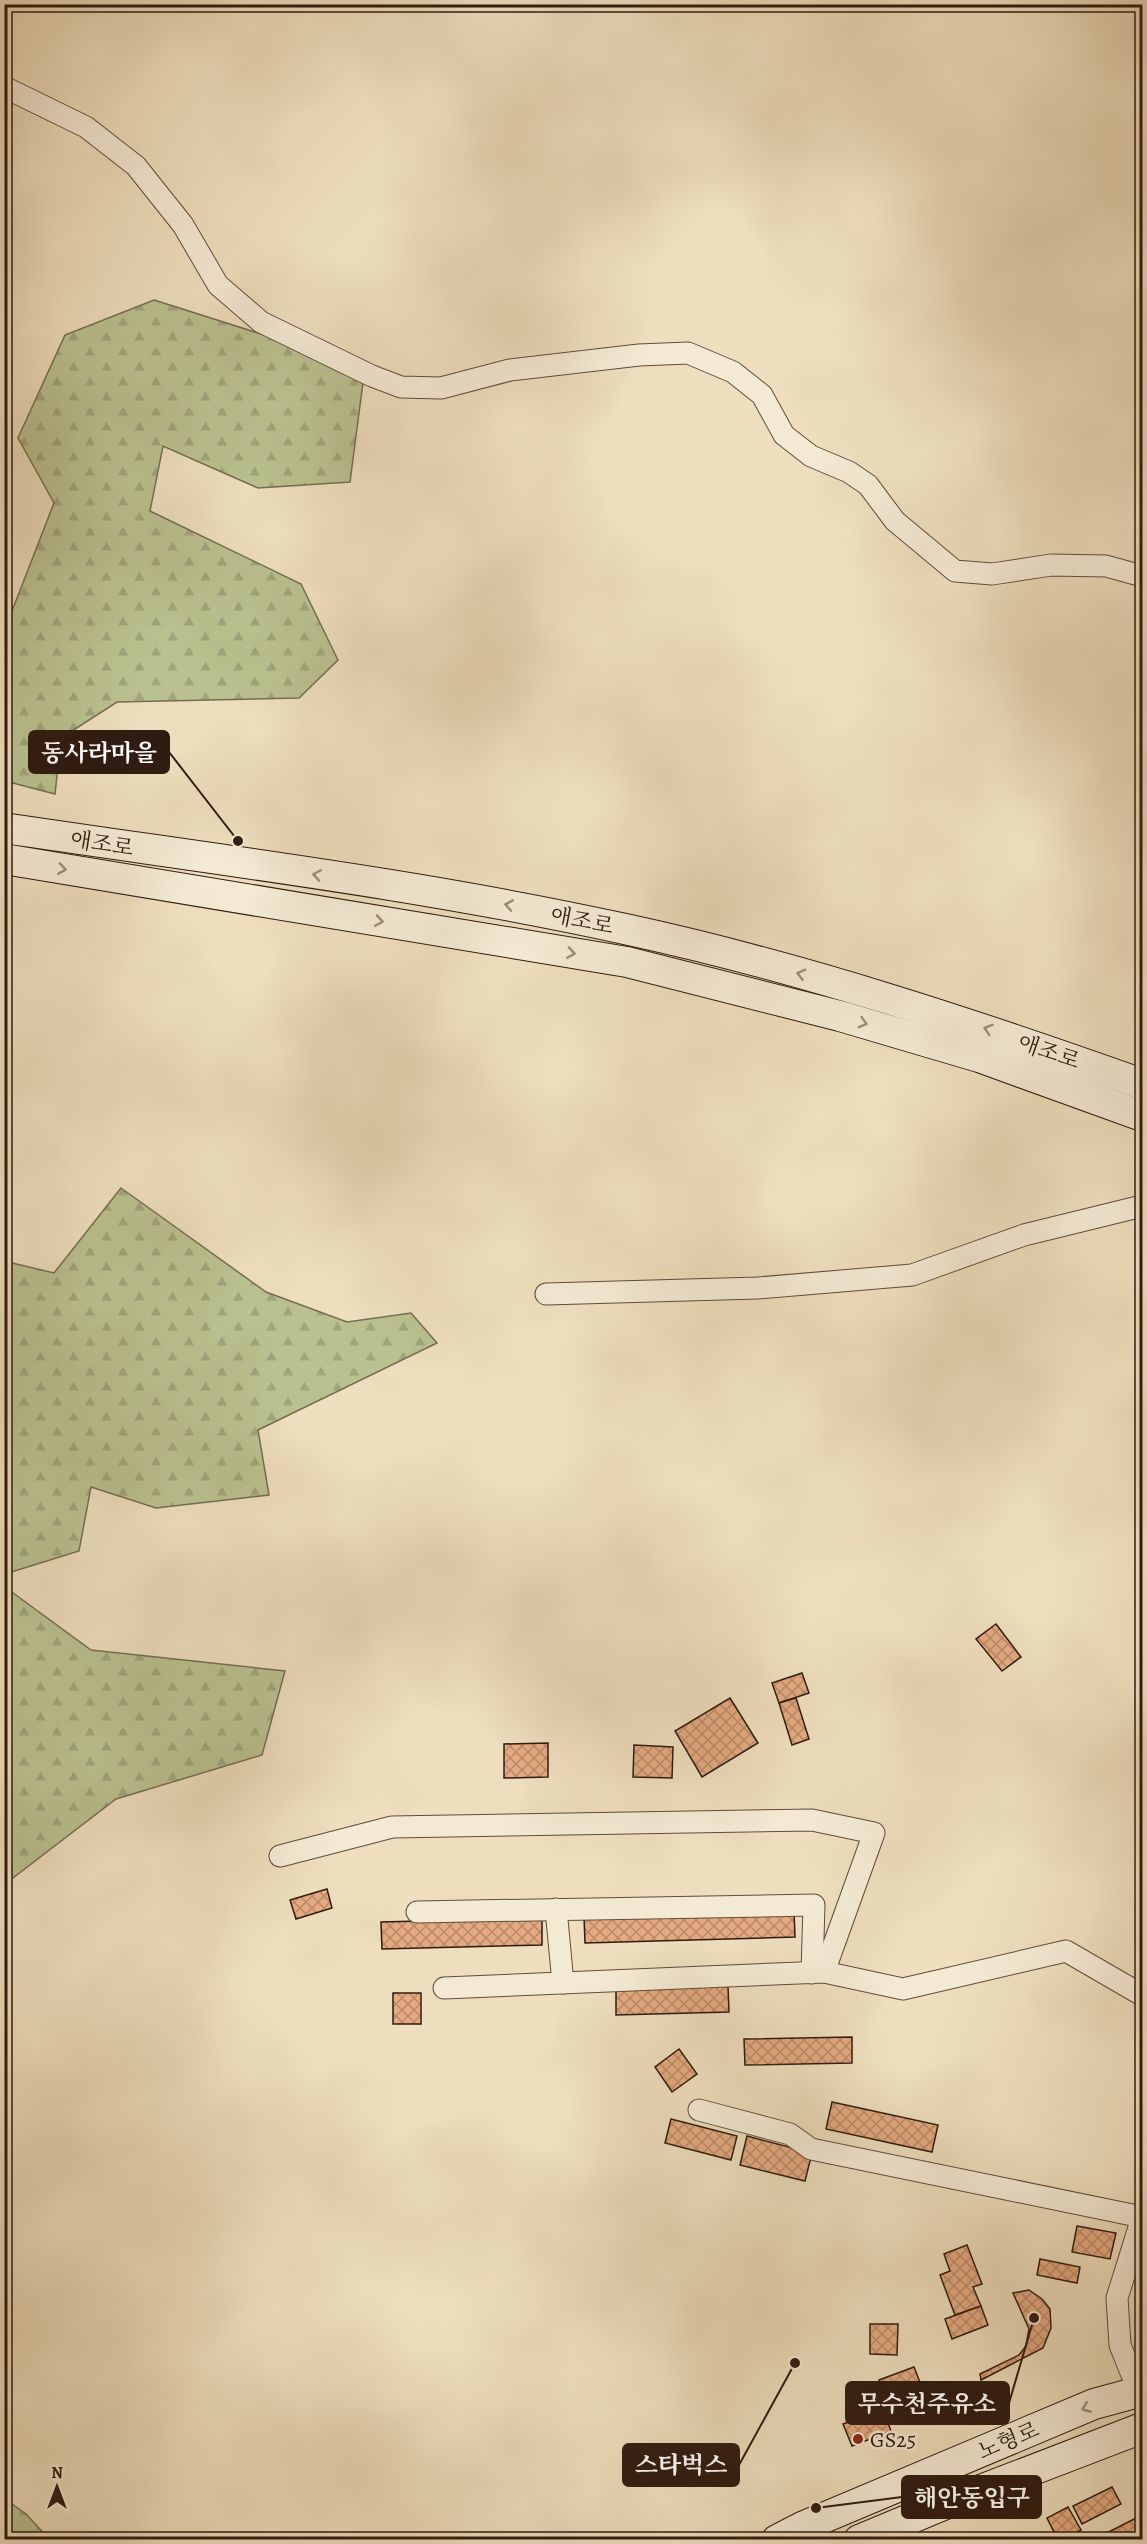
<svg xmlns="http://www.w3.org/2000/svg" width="1147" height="2544" viewBox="0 0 1147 2544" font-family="Alegreya,'Noto Serif KR',serif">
<defs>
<pattern id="forest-firs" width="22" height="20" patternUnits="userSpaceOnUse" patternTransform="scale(1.5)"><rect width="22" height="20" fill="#bac190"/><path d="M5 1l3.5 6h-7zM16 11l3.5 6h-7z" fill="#a0a57b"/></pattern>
<pattern id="building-cross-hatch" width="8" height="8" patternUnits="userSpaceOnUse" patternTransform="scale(1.5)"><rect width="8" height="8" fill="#e5aa81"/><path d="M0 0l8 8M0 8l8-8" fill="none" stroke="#ba8a68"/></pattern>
</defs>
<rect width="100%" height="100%" fill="#eedebd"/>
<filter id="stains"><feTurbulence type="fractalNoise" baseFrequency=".00333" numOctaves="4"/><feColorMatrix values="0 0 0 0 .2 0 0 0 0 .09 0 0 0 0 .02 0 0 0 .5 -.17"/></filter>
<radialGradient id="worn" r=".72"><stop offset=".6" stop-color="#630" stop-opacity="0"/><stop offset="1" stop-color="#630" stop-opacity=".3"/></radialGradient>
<g fill="url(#forest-firs)" stroke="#746e50" stroke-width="1.5">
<polygon points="154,300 365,367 350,482 258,488 163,446 150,511 301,584 338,660 299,698 117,702 61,738 55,794 5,781 4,608 12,611 54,503 18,438 65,335"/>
<polygon points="121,1188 266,1292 347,1322 411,1313 437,1343 258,1430 269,1495 156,1508 91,1487 79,1551 5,1574 5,1258 8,1262 54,1273"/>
<polygon points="5,1587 91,1650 285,1671 262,1755 116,1799 5,1884"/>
<polygon points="5,2499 26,2514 49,2539 5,2539"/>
</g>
<g fill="url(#building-cross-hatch)" stroke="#2f1b11" stroke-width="1.5">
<polygon points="996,1624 1021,1657 1002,1671 976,1639"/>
<polygon points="802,1673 809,1693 779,1703 772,1683"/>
<polygon points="730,1698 758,1743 702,1777 675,1731"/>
<polygon points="796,1698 809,1739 792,1745 779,1703"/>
<polygon points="548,1743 548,1777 504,1778 504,1744"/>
<polygon points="634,1745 673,1747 672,1778 633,1777"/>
<polygon points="327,1889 332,1908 296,1919 290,1900"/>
<polygon points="794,1911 795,1937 585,1943 584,1916"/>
<polygon points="542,1918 542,1945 382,1949 381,1922"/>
<polygon points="728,1986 729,2012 616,2015 616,1989"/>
<rect x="393" y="1993" width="28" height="31"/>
<polygon points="852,2037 852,2063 745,2065 744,2039"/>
<polygon points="679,2049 697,2074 672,2092 655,2067"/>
<polygon points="832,2102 938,2125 932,2152 826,2129"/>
<polygon points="671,2119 737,2136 731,2160 665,2143"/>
<polygon points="747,2136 812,2153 805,2181 740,2165"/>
<polygon points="1077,2226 1116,2233 1110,2259 1072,2252"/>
<polygon points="967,2245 982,2284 973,2287 981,2306 955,2315 940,2275 950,2271 944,2254"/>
<polygon points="1040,2259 1080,2267 1077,2283 1037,2275"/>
<polygon points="1029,2290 1042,2299 1050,2309 1051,2328 1043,2348 981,2380 980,2374 1019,2355 1026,2346 1029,2329 1013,2293"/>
<polygon points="981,2306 988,2325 952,2339 945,2319"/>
<polygon points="870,2324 898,2324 897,2355 870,2354"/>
<polygon points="914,2367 928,2403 900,2413 896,2402 888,2405 879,2380"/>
<polygon points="883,2410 891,2431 852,2446 843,2424"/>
<polygon points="1112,2487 1121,2504 1082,2524 1073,2506"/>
<polygon points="1068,2507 1081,2530 1063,2540 1058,2540 1047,2518"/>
<polygon points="1142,2515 1142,2540 1093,2540"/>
</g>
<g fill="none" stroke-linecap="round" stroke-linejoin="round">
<defs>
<g id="street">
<polyline points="4,87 86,127 136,166 183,225 218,285 261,322 372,376 401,387 441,388 510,370 639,355 688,353 733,372 762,395 784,435 811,456 849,472 868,485 895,521 955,571 992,574 1051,565 1106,566 1142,576"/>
<polyline points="546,1294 758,1288 912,1275 1024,1235 1142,1206"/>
<polyline points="280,1856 392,1827 812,1820 874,1833 824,1972"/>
<polyline points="556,1909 563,1983"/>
<polyline points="417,1912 814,1905 812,1973"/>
<polyline points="444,1988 824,1972 903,1989 1066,1951 1142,1995"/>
<polyline points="699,2110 790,2134 811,2149 1142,2217"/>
<polyline points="1142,2218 1117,2298 1120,2345 1142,2400"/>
</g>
<g id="secondary">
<path d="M4,828C211,859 420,884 625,929C801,967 973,1024 1142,1084"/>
<polyline points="4,859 627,962 840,1016 979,1057 1142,1116"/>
<polyline points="777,2540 802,2527 1094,2404 1142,2391"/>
<polyline points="859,2540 960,2498 1142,2428"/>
</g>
</defs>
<use href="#street" stroke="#5f4c3c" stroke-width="23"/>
<use href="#secondary" stroke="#2f1b11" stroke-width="32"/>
<use href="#street" stroke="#f4ead4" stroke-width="21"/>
<use href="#secondary" stroke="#f4ead4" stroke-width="30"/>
</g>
<defs><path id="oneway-chevron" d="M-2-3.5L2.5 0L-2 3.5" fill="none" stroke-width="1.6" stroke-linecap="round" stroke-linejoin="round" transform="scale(1.5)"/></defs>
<g stroke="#9b8d7c">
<use href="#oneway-chevron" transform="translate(62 869) rotate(9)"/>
<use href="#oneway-chevron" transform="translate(317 875) rotate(-171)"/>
<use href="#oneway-chevron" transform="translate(509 905) rotate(-170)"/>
<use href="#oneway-chevron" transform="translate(379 921) rotate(9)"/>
<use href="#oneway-chevron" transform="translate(571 953) rotate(9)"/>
<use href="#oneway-chevron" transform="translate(801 974) rotate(-165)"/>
<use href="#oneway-chevron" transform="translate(863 1023) rotate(17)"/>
<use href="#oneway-chevron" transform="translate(988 1029) rotate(-162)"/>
<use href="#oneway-chevron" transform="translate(1086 2408) rotate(158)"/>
</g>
<circle fill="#8f2418" stroke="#f4ead4" stroke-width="2" cx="858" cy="2439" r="6"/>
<g text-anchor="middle" stroke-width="5" stroke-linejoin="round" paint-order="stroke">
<g font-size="22" fill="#2f1b11" stroke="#f4ead4">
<text transform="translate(102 843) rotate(9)" y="8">애조로</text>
<text transform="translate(582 920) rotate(11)" y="8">애조로</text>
<text transform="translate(1049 1051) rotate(19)" y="8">애조로</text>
<text transform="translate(1008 2440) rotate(-23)" y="8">노형로</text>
</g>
<g font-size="22" fill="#2f1b11" stroke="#f4ead4" text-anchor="start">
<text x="870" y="2447">GS25</text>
</g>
</g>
<path fill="none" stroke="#2f1b11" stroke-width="2" d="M238 841L169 752M1034 2318L1009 2403M795 2363L739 2465M816 2508L902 2497"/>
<g fill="#2f1b11" stroke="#f4ead4" stroke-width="2">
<circle cx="238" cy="841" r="6"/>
<circle cx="1034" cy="2318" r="6"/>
<circle cx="795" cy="2363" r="6"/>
<circle cx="816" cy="2508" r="6"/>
</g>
<g fill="#2f1b11" stroke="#2f1b11" stroke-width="2">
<rect x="29" y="731" width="140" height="42" rx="6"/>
<rect x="846" y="2382" width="163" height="42" rx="6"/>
<rect x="623" y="2444" width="116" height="42" rx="6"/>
<rect x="902" y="2476" width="139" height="42" rx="6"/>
</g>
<g font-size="24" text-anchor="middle" font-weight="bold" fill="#fff">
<text x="99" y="761">동사라마을</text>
<text x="927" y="2412">무수천주유소</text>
<text x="681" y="2473">스타벅스</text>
<text x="972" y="2506">해안동입구</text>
</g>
<rect width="1147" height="2544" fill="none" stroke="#eedebd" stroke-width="24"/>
<rect x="6" y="6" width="1135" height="2532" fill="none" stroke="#2f1b11" stroke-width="3"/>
<rect x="12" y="12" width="1123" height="2520" fill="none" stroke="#2f1b11" stroke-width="1.5"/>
<g transform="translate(57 2487)" stroke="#f4ead4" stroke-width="4.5" paint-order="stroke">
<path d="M0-4.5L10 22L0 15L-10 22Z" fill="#2f1b11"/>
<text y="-9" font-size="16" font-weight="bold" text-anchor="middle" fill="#2f1b11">N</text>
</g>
<rect width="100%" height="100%" filter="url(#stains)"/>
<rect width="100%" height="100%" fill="url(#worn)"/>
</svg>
